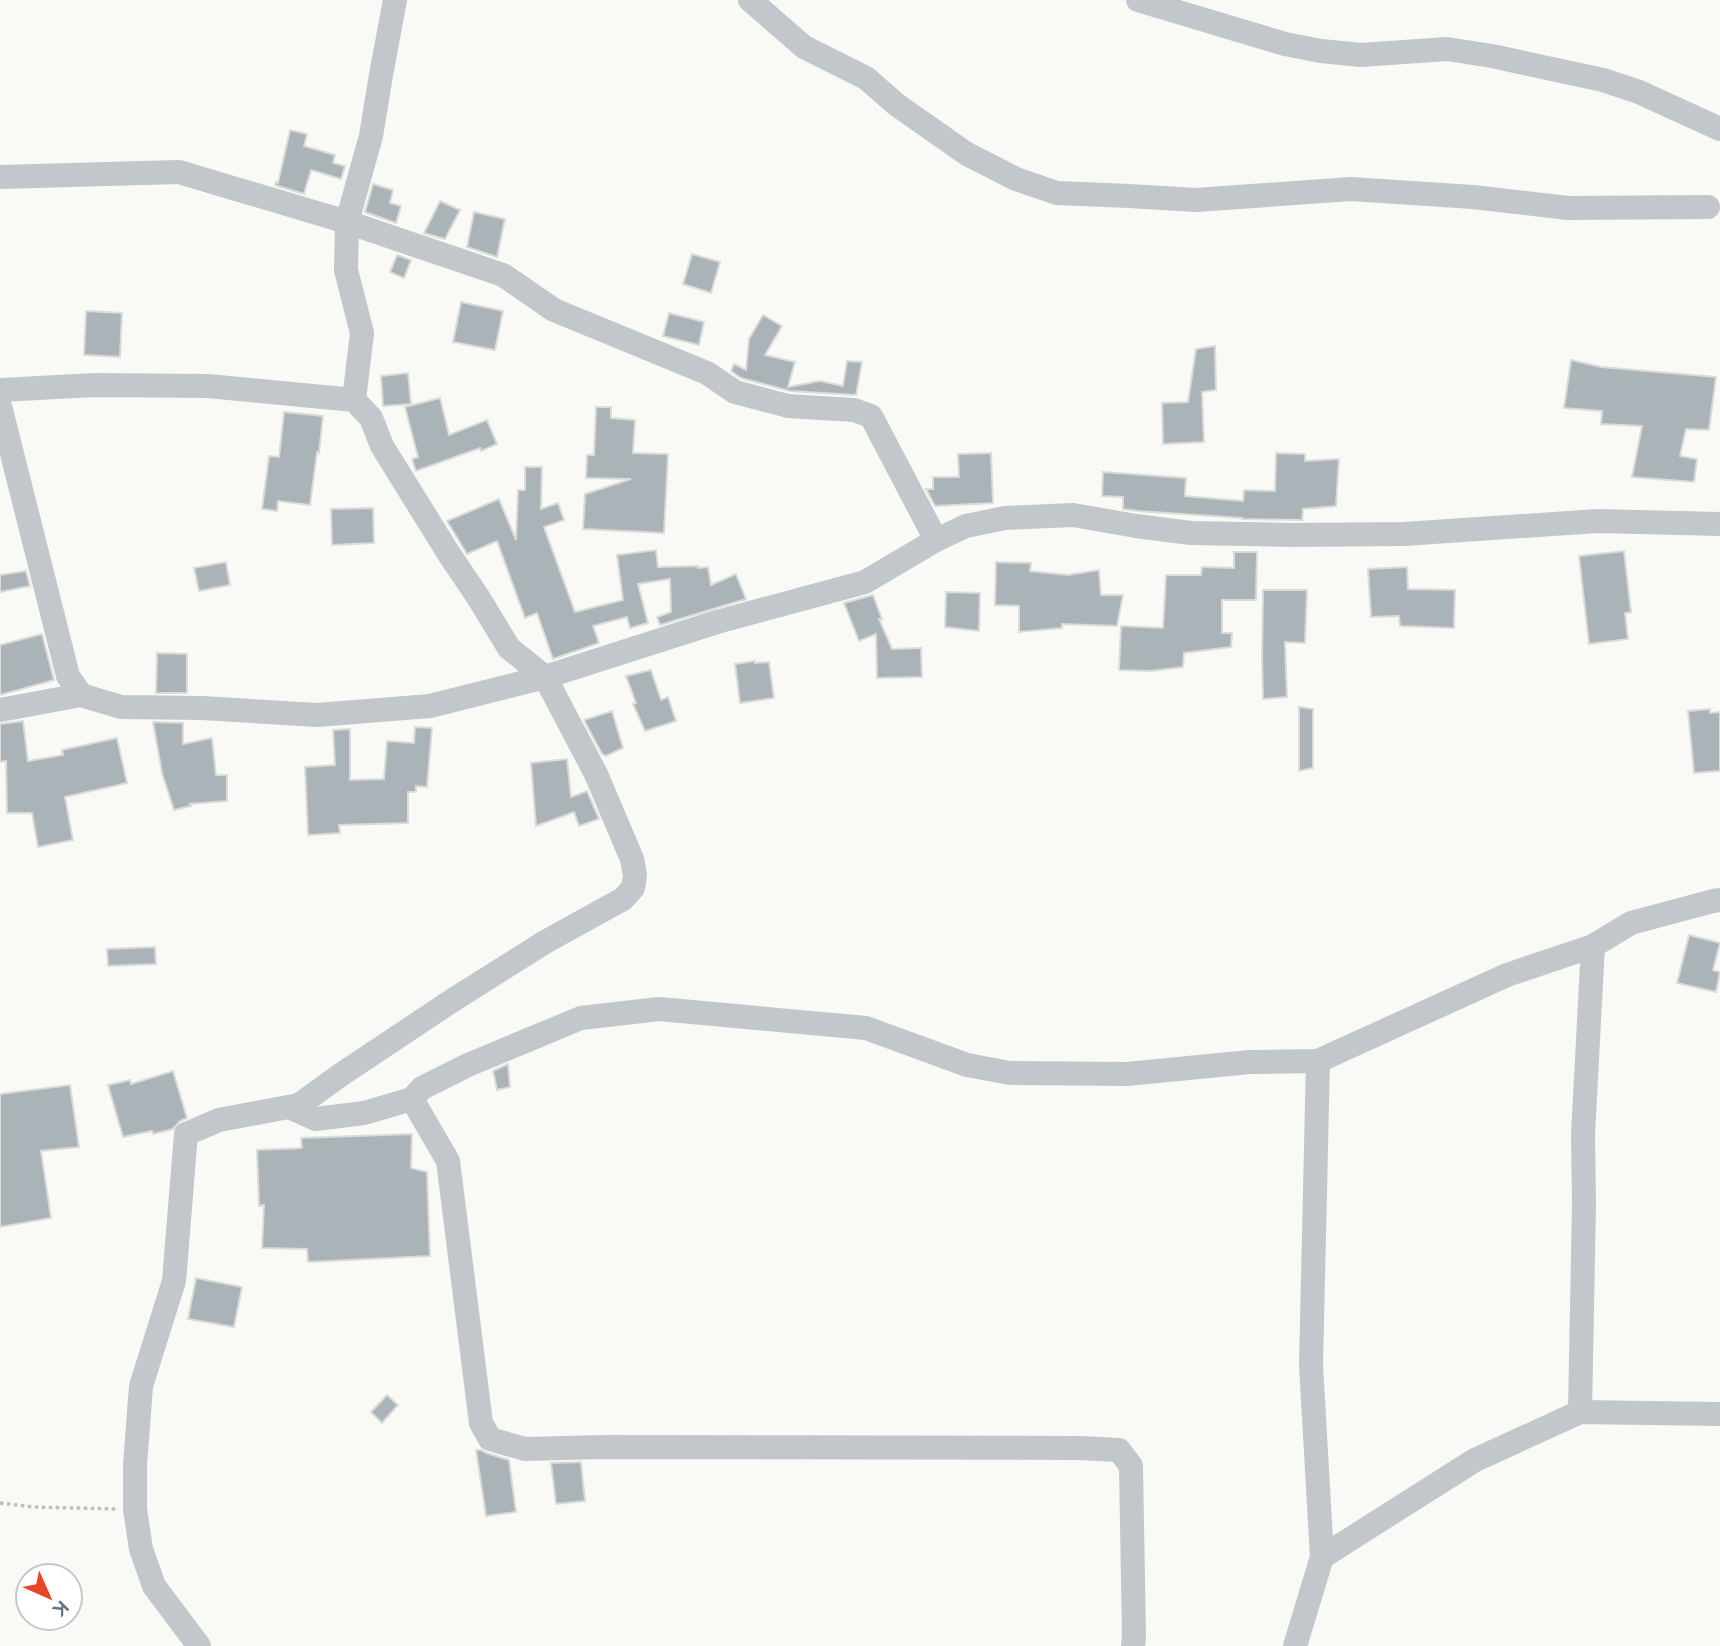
<svg xmlns="http://www.w3.org/2000/svg" width="1720" height="1646" viewBox="0 0 1720 1646" font-family="Arial,sans-serif">
<rect width="100%" height="100%" fill="#f9f9f6"/>
<g fill="#a9b3b8" stroke="#dbdbd9" stroke-width="2">
<polygon points="290,130 307,134 304,146 335,155 333,163 345,166 341,179 311,170 304,194 275,185 276,182 278,183"/>
<polygon points="373,184 393,190 390,203 401,206 396,223 365,212"/>
<polygon points="440,201 460,210 445,239 424,233"/>
<polygon points="474,212 505,219 497,257 467,247"/>
<polygon points="692,254 720,262 711,293 683,284"/>
<polygon points="397,255 411,260 404,278 390,272"/>
<polygon points="461,302 503,311 495,350 453,342"/>
<polygon points="86,311 122,313 120,357 84,355"/>
<polygon points="669,313 704,322 699,345 663,336"/>
<polygon points="763,315 782,326 765,355 795,362 788,387 820,381 843,386 847,361 862,362 856,395 790,391 741,378 731,371 734,364 746,370 749,339"/>
<polygon points="1215,346 1216,390 1202,392 1204,442 1163,444 1162,403 1188,402 1196,349"/>
<polygon points="1571,360 1601,367 1716,377 1709,430 1686,429 1680,456 1697,459 1694,482 1632,477 1642,426 1601,424 1602,411 1564,408"/>
<polygon points="408,373 411,404 383,406 381,376"/>
<polygon points="440,398 449,435 487,420 497,444 481,451 480,448 416,471 412,459 418,457 405,407"/>
<polygon points="596,407 611,407 611,418 635,420 633,453 668,454 664,533 583,529 585,494 631,479 586,478 587,455 594,455"/>
<polygon points="284,412 323,416 319,453 317,452 310,505 278,501 277,511 262,509 269,456 279,457"/>
<polygon points="991,453 993,503 935,506 926,489 933,489 933,477 959,477 958,454"/>
<polygon points="1276,453 1305,454 1305,461 1339,459 1336,506 1303,509 1302,520 1242,519 1242,518 1138,511 1123,509 1123,497 1102,496 1103,472 1186,478 1185,496 1243,501 1244,490 1275,491"/>
<polygon points="525,467 542,467 541,509 558,503 564,520 544,527 575,612 623,600 617,555 656,550 658,567 698,566 698,568 708,567 711,585 736,574 746,599 660,625 657,617 671,612 670,579 638,584 648,623 630,628 627,617 593,626 599,643 553,659 537,613 525,618 497,541 467,554 447,521 499,499 516,540 518,490 525,490"/>
<polygon points="373,508 374,543 332,545 331,509"/>
<polygon points="1624,551 1631,612 1625,613 1628,639 1589,644 1579,556"/>
<polygon points="1234,552 1257,552 1256,600 1222,600 1222,633 1232,633 1231,647 1184,653 1183,667 1151,671 1119,670 1121,626 1163,628 1166,575 1201,575 1202,567 1234,568"/>
<polygon points="226,562 230,585 199,591 194,568"/>
<polygon points="996,562 1031,563 1030,571 1068,575 1099,570 1101,595 1123,595 1117,626 1062,624 1062,628 1019,632 1019,606 995,605"/>
<polygon points="1407,567 1408,589 1455,590 1454,628 1400,626 1399,616 1371,617 1368,569"/>
<polygon points="26,571 30,586 0,592 0,575"/>
<polygon points="1263,590 1307,590 1305,643 1285,642 1287,697 1263,699 1262,657"/>
<polygon points="946,592 980,593 979,631 945,627"/>
<polygon points="873,595 882,619 879,619 892,649 921,648 922,677 877,678 876,634 859,641 844,603"/>
<polygon points="42,634 54,680 0,695 0,645"/>
<polygon points="157,653 187,654 187,693 156,693"/>
<polygon points="755,661 755,663 769,662 774,698 740,703 735,664"/>
<polygon points="651,670 661,700 668,697 676,721 645,731 633,704 636,703 626,676"/>
<polygon points="1299,707 1313,709 1313,768 1299,771"/>
<polygon points="1710,709 1710,713 1720,712 1720,771 1694,773 1688,711"/>
<polygon points="612,711 623,748 606,756 602,754 584,720"/>
<polygon points="23,721 28,761 63,755 62,750 117,738 127,783 65,797 73,840 38,847 32,813 7,813 6,761 0,762 0,724"/>
<polygon points="153,722 183,723 183,744 212,738 216,775 227,775 227,801 190,804 191,806 174,810 162,773"/>
<polygon points="415,727 432,728 427,787 416,786 416,792 408,792 408,823 339,825 340,833 308,835 305,767 335,765 333,730 350,729 350,780 384,779 387,741 414,743"/>
<polygon points="567,759 571,797 587,791 599,819 579,826 574,812 536,826 531,763"/>
<polygon points="1689,935 1720,943 1713,970 1720,972 1716,992 1677,983"/>
<polygon points="155,947 156,964 108,966 107,949"/>
<polygon points="508,1064 510,1087 497,1090 493,1071"/>
<polygon points="173,1071 187,1118 180,1121 173,1129 153,1134 152,1131 123,1137 108,1085 130,1080 131,1084"/>
<polygon points="70,1085 79,1147 41,1151 51,1218 0,1227 0,1094"/>
<polygon points="412,1134 411,1168 427,1172 430,1256 308,1262 307,1249 262,1248 264,1205 259,1206 257,1150 302,1148 301,1138"/>
<polygon points="196,1278 242,1287 234,1327 188,1319"/>
<polygon points="387,1395 398,1405 382,1423 371,1412"/>
<polygon points="476,1450 481,1450 486,1453 509,1460 516,1512 486,1516"/>
<polygon points="581,1462 585,1501 556,1504 551,1463"/>
</g>
<g fill="none" stroke-linecap="round" stroke-linejoin="round">
<polyline stroke="#babec1" stroke-width="3.5" stroke-dasharray="3.5 3.5" stroke-linecap="butt" points="0,1503 33,1507 117,1509"/>
<g stroke="#c2c7cb" stroke-width="24">
<polyline points="750,0 804,47 866,78 897,105 967,154 1016,179 1057,193 1129,196 1196,200 1351,189 1473,197 1568,208 1708,207"/>
<polyline points="1138,0 1285,44 1321,51 1361,55 1447,49 1492,56 1603,80 1639,92 1720,129"/>
<polyline points="0,177 179,172 347,222 503,275 554,310 707,373 735,392 788,406 854,410 871,416 936,540"/>
<polyline points="0,390 95,385 208,386 354,400 371,418 382,446 449,554 478,597 509,648 545,677 596,774 632,859 635,875 633,888 623,899 545,942 453,1000 339,1076 299,1105 219,1120 186,1134 174,1281 141,1386 135,1465 135,1509 141,1549 154,1586 199,1646"/>
<polyline points="354,400 362,333 346,270 347,222 371,136 381,75 395,0"/>
<polyline points="0,406 68,676 81,695"/>
<polyline points="0,710 81,695 121,707 202,708 317,715 430,706 545,677 717,622 865,582 936,540 966,526 1005,518 1073,515 1136,526 1191,533 1291,535 1404,534 1598,521 1720,524"/>
<polyline points="412,1099 448,1161 481,1423 490,1439 525,1449 603,1447 1080,1448 1119,1450 1131,1466 1134,1636 1133,1646"/>
<polyline points="289,1107 316,1119 364,1113 412,1099 422,1088 468,1065 581,1018 659,1009 866,1028 967,1065 1010,1073 1127,1074 1250,1062 1318,1061 1507,975 1593,946 1631,923 1713,901 1720,900"/>
<polyline points="1580,1412 1584,1204 1583,1134 1593,946"/>
<polyline points="1322,1557 1475,1460 1580,1412 1720,1414"/>
<polyline points="1295,1646 1322,1557 1311,1365 1318,1061"/>
</g>
</g>
<g transform="translate(49 1597) rotate(135)"><circle r="33" fill="#ffffff" stroke="#c1c9cd" stroke-width="2"/>
<path d="M0-5L12 26L0 18L-12 26Z" fill="#e84627"/>
<text y="-10" font-size="19" font-weight="bold" text-anchor="middle" fill="#637782">K</text>
</g>
</svg>
